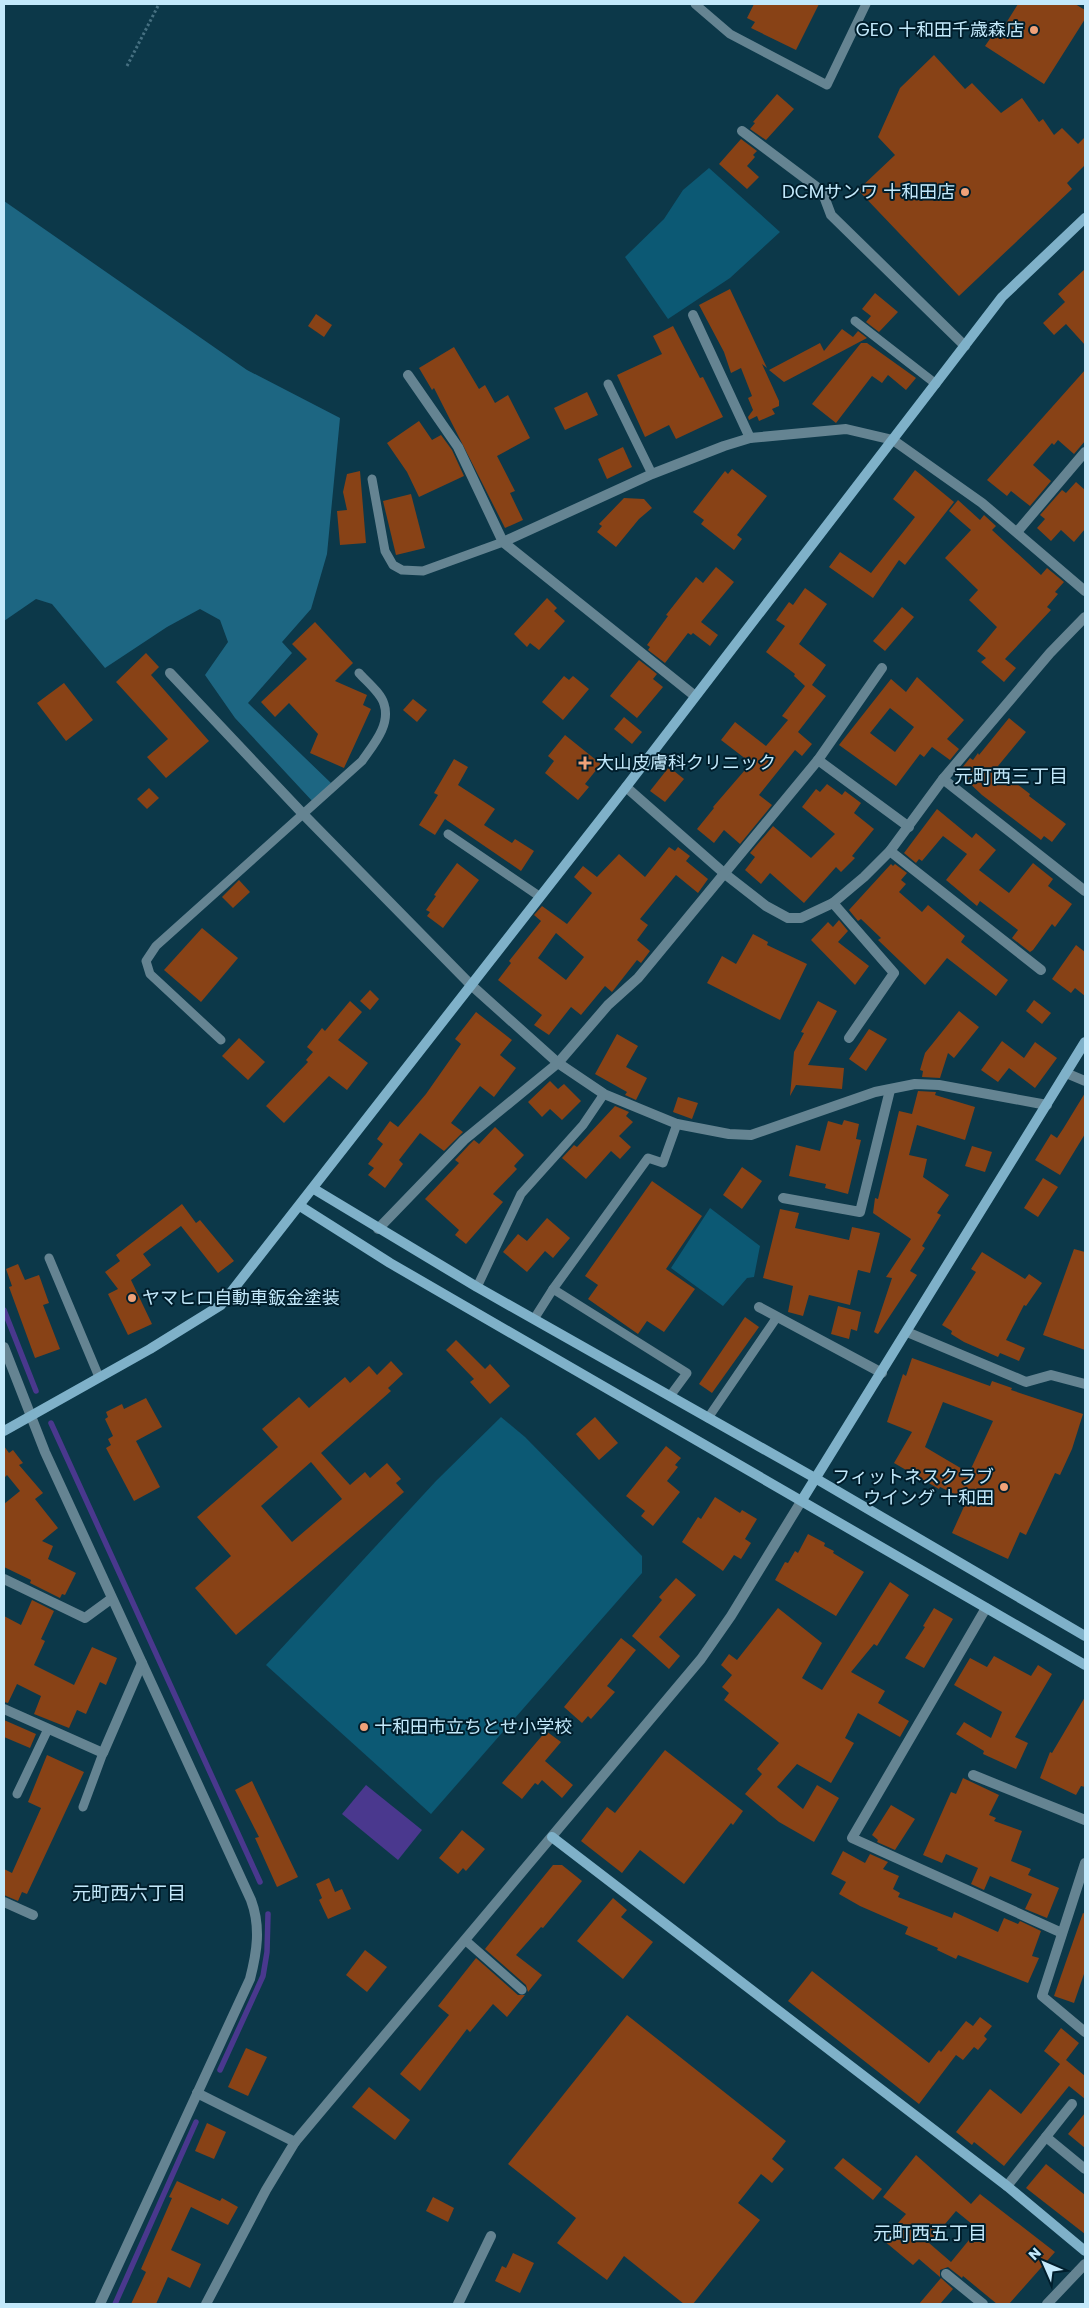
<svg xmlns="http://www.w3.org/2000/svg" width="1089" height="2308" viewBox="0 0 1089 2308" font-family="Poppins,'Noto Sans JP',sans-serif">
<rect width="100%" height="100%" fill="#0c3849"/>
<g fill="#0c5974">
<polygon points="709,168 780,232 730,278 668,319 625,257 664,219 683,190"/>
<polygon points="710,1208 760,1246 754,1277 747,1278 723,1306 671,1268"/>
<polygon points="501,1417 525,1437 642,1556 642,1573 431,1814 266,1665 436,1481"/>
</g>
<polygon fill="#1d6682" points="4,201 247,370 340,418 327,554 311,609 282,642 292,653 248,703 331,783 314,803 235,718 205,675 228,642 220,620 200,609 167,627 105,668 52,604 36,599 4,621"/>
<polygon fill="#4a388e" points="366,1785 422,1830 398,1860 342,1814"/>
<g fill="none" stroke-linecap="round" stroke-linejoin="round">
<g stroke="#4a388e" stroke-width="5.5">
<polyline points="4,1310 36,1391"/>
<polyline points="51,1423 260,1882"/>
<polyline points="220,2070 263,1976 267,1952 268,1914"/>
<polyline points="115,2304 196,2122"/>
</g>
</g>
<g fill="#884216" fill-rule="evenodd">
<polygon points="754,4 819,4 796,50 751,28 755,22 747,18"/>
<polygon points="1018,4 1075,4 1085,10 1085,19 1044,84 985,46 994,33 998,36"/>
<polygon points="934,55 965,89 972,83 1001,113 1022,98 1039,122 1043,119 1054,135 1062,128 1078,144 1085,137 1085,165 1067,183 1072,189 959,296 858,190 895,155 878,137 900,88"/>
<polygon points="777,94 794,109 766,140 750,129 755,123 753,122"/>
<polygon points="741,139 757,151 753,155 755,157 747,166 759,177 747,189 719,164"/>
<polygon points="1085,269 1085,345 1066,324 1054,335 1043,323 1065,302 1058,294"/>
<polygon points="730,289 767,368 762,364 779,401 779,406 772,409 775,414 759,421 757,416 749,420 748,417 753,410 748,398 752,396 741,368 731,373 724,352 699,305"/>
<polygon points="875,293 898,312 879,332 866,322 871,316 862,309"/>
<polygon points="316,314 332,325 324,337 308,326"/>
<polygon points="673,326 700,378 703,377 723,417 676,439 669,425 645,437 617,375 662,354 653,336"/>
<polygon points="842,329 853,337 858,331 867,338 784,382 769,370 820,343 824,351"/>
<polygon points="861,343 867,343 916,378 906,390 888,375 882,383 872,376 836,423 812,404"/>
<polygon points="454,347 479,389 485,385 495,403 508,395 530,438 497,456 515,491 510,493 523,520 505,528 434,388 432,390 419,368"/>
<polygon points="1085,370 1085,441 1074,454 1058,440 1054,445 1052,443 1033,465 1051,481 1030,506 1011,491 1007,496 987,480"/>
<polygon points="587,392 598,415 565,430 554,408"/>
<polygon points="419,421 432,440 441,435 452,450 464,476 419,497 407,472 387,443"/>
<polygon points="623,447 632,467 607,479 598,459"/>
<polygon points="732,469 767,496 737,535 742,539 734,550 701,524 704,520 693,512 725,471 728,474"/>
<polygon points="915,470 954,502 905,565 899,560 873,598 829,567 840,552 871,573 915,517 893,499"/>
<polygon points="360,471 366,543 340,545 337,511 347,510 343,492 347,474"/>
<polygon points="1076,482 1085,490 1085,529 1074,542 1061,530 1051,541 1037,528 1045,519 1040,515 1062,490 1066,493"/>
<polygon points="411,494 425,548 396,555 383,501"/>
<polygon points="624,498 644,499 652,508 639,519 616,547 597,532 602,526 599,524"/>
<polygon points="958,500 980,520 984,515 996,526 992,530 1041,575 1047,568 1064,582 1055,592 1058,594 1047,607 1051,610 1005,659 1016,668 1004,682 981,662 986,658 977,651 997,627 969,600 978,590 945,558 971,530 949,511"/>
<polygon points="716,567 734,582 701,622 718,635 710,646 693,633 691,635 688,633 665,663 648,650 650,647 647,645 668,616 666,615 696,577 703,583"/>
<polygon points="805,588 827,604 799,644 826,665 812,685 826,696 798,732 812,744 802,756 795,750 759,795 772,805 740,844 724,830 714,843 697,829 714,808 713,807 751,763 721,740 735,722 766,746 788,720 782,716 805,686 794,676 795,674 766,652 785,626 776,620 789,602 793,605"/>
<polygon points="547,598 557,608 554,611 565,621 539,650 530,643 527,647 514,634"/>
<polygon points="902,607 914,617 885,651 873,641"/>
<polygon points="315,622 353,663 335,681 367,695 363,705 371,709 344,768 310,753 318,734 289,703 275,717 261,702 307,659 292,644"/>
<polygon points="146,653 159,667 151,675 209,741 166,778 147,757 168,739 116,682"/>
<polygon points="639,660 657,674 653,679 663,687 637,718 610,696"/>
<polygon points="564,676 569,680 573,676 589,689 563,720 542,702"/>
<path d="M917,677L964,720L947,739L959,749L950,760L932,747L924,757L920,754L896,786L839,745L891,679L906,692ZM890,708L914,727L895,752L870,733Z"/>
<polygon points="64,683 93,720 66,741 37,703"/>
<polygon points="413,699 427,710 417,722 403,710"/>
<polygon points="624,717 642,732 632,744 614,729"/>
<polygon points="1009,718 1026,732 998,766 1010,775 1008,777 1030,794 1029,796 1066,824 1052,842 1044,836 1041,840 982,795 964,778 967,774 961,769 970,758 973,760 978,753 979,755"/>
<polygon points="565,735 601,764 585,784 589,787 578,800 545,773 554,761 548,756"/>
<polygon points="454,759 468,767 458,785 495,809 484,825 512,843 515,839 534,851 521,871 445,819 435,835 419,825 438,795 434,793"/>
<polygon points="669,767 684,779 665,802 650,791"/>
<polygon points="827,784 842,795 845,791 861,803 854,813 874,829 852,856 855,858 841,872 836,867 804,903 770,873 761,884 745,870 755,857 750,853 773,826 811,858 835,834 802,807 816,789 820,792"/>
<polygon points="149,788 159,798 147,809 137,799"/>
<polygon points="937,809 972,838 976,833 996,850 979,870 1009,893 1033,863 1053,879 1048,886 1072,904 1055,927 1052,924 1033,950 1030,952 1012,938 1018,930 980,901 977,906 946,880 967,854 943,836 922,861 919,859 916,863 904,853"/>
<path d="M669,847L675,851L678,847L690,856L686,861L708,879L698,893L676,875L640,919L648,925L637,940L650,951L641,963L637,960L612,992L605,986L581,1015L571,1007L549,1035L534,1025L542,1015L498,980L511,963L509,961L541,921L534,915L542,906L567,924L592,893L574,877L583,866L597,877L619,854L645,877ZM556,933L584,957L566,980L538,958Z"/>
<polygon points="457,863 479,880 443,928 427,916 430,912 426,910 436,896 434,895"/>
<polygon points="891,864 893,866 895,864 907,873 901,880 906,884 899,892 922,912 928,905 965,936 961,942 1008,980 996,996 947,958 925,985 878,940 881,938 861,919 858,921 849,910"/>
<polygon points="239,880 250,892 233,908 222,897"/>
<polygon points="839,920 848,931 838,942 869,966 855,985 811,940 828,922 833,927"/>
<polygon points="202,928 238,958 201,1002 164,970"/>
<polygon points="753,934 768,942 767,945 807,964 780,1020 707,983 722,956 736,964"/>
<polygon points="1076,945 1085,952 1085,996 1075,988 1071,993 1052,979"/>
<polygon points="370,990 379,999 370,1010 360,1001"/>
<polygon points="1034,1000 1051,1013 1042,1024 1026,1011"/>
<polygon points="350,1001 362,1012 338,1040 368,1063 347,1090 329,1076 284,1123 266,1106 308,1062 306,1060 313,1052 307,1047 322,1028 325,1031"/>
<polygon points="818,1001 837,1011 808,1065 844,1068 842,1089 796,1085 790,1096 794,1052 804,1033 801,1032"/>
<polygon points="959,1011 979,1027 954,1058 948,1053 940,1078 922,1077 923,1071 920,1070 925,1053"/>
<polygon points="476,1012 512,1040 500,1055 516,1068 494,1097 480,1086 451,1123 463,1132 444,1151 420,1133 399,1160 403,1164 385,1188 368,1175 374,1168 368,1164 383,1144 377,1139 390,1121 398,1127 426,1094 461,1044 455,1039"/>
<polygon points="869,1029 887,1039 866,1071 849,1059"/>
<polygon points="617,1034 638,1046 626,1067 647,1078 636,1100 625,1095 627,1092 595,1074"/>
<polygon points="239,1038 265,1062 248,1080 222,1056"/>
<polygon points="1002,1041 1024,1058 1035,1042 1057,1058 1035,1088 1009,1068 998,1082 981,1070"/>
<polygon points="550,1081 558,1089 564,1084 581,1101 562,1120 550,1109 542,1117 528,1102"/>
<polygon points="918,1091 936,1092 935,1095 975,1107 965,1140 917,1125 909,1155 927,1159 923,1177 949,1195 937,1213 941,1215 922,1246 925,1248 910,1271 917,1275 878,1334 874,1332 892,1278 886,1277 911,1239 873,1213 875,1198 878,1199 899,1111 912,1114"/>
<polygon points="1085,1093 1085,1134 1060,1175 1035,1160 1051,1134 1057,1138 1063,1129"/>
<polygon points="678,1097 698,1103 692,1119 673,1112"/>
<polygon points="615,1106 629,1112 626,1116 633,1122 619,1136 631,1147 620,1159 611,1151 586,1179 562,1158 574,1145 577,1147"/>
<polygon points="844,1120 859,1124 856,1139 861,1140 848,1194 825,1188 826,1184 789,1176 796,1145 820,1151 828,1121 842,1125"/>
<polygon points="495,1127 524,1155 514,1166 517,1169 493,1194 503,1202 466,1244 455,1235 459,1230 425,1199 459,1163 455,1160 469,1145 474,1140 479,1144"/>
<polygon points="972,1146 992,1152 985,1172 965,1166"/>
<polygon points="742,1167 762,1181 742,1209 723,1195"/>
<polygon points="1043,1178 1058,1187 1038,1217 1024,1208"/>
<polygon points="652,1181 702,1216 666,1269 695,1289 664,1332 647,1321 638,1334 588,1299 598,1285 585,1276"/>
<polygon points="182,1204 196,1223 200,1220 234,1261 218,1273 181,1226 143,1254 151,1265 131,1280 152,1324 128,1335 108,1294 118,1289 105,1272 120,1261 116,1255"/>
<polygon points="780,1209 799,1213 795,1228 849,1240 852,1227 880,1233 870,1273 858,1270 850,1305 809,1295 803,1316 788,1312 793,1286 763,1278"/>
<polygon points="547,1218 570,1238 553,1258 545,1251 527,1272 503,1252 518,1234 527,1241"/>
<polygon points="1074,1249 1085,1252 1085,1350 1043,1335"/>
<polygon points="982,1252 1025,1279 1029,1274 1042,1283 1026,1306 1024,1305 1006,1340 1025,1348 1019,1361 1000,1353 998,1357 964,1342 951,1334 952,1331 942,1325 976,1272 971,1269"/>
<polygon points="18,1264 25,1280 39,1275 49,1303 43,1305 60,1349 35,1358 9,1287 12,1286 6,1269"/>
<polygon points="838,1306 861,1312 857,1331 851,1329 849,1339 831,1334"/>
<polygon points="745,1317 759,1327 712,1393 699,1384"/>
<polygon points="456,1340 485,1369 490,1364 510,1386 490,1404 470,1382 474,1379 446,1350"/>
<path d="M912,1358L990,1386L992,1381L1012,1388L1011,1390L1083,1414L1072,1449L1060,1475L1055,1473L1026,1535L1020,1532L1008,1559L952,1533L967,1500L940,1487L939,1489L894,1463L912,1432L887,1422L903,1374L906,1376ZM943,1402L993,1421L969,1473L925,1447Z"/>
<path d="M391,1361L403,1374L388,1388L391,1391L321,1453L350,1485L365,1472L370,1478L387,1463L401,1479L396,1483L404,1492L236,1635L195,1588L231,1556L197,1517L278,1447L262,1429L299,1397L309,1408L345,1377L350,1383L369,1366L377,1375ZM311,1462L342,1499L292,1542L261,1506Z"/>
<polygon points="146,1398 162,1427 136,1441 160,1487 134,1501 106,1448 111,1445 108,1439 113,1436 105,1419 108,1417 106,1412 122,1404 124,1409"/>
<polygon points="595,1417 618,1443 599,1460 576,1434"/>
<polygon points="4,1446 9,1453 13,1450 23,1463 19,1465 43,1493 35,1499 58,1528 42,1541 53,1546 48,1559 76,1573 65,1595 62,1594 60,1598 30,1583 31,1580 4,1567 4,1504 20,1491 7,1475 4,1478"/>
<polygon points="666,1446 681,1458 675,1465 678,1467 667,1481 680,1492 653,1526 641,1516 645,1511 626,1496"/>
<polygon points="715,1497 740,1513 742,1510 757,1519 745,1539 751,1543 741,1559 734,1555 723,1571 682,1542 698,1517 701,1519"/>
<polygon points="808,1534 825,1543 824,1546 834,1551 833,1553 864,1572 836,1616 775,1580 785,1562 788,1563 795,1551 798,1553"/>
<polygon points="676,1578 696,1595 659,1637 680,1656 669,1669 632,1636 662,1600 659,1597"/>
<polygon points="890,1582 909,1595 877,1646 874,1644 851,1672 885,1691 878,1703 909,1721 900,1737 858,1713 845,1738 854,1743 831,1783 797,1764 777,1787 803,1809 817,1785 839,1798 814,1842 779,1822 745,1794 762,1774 757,1769 779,1743 724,1700 729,1693 722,1687 732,1675 721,1665 729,1654 737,1660 778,1608 822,1643 802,1678 822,1690"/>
<polygon points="32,1600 54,1611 41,1639 45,1641 34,1665 74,1685 92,1647 117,1658 106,1685 100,1682 86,1714 77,1710 69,1728 34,1714 41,1696 17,1684 8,1703 4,1702 4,1616 21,1625"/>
<polygon points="934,1608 953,1619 924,1668 905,1658 925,1627 923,1626"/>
<polygon points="621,1638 636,1650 607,1686 615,1692 591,1719 588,1716 582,1723 564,1707"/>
<polygon points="994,1656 1031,1676 1038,1665 1052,1674 1015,1737 1028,1743 1016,1769 983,1754 984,1751 956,1734 964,1722 991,1738 1002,1712 954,1685 970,1658 987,1667"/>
<polygon points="1085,1697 1085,1787 1081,1786 1076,1795 1040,1778 1050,1752 1052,1753"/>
<polygon points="4,1720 36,1734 30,1748 4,1737"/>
<polygon points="546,1731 561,1742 545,1761 573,1785 562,1798 542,1780 538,1785 535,1783 522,1799 502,1783"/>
<polygon points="665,1750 743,1811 733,1825 731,1823 684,1884 640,1850 622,1873 581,1841 607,1807 615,1813"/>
<polygon points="47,1755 84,1772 27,1894 22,1892 18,1901 4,1895 4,1869 12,1873 41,1808 28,1802"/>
<polygon points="963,1778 999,1795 989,1815 996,1818 994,1821 1022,1831 1011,1861 1031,1869 1028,1875 1059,1888 1047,1918 1025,1909 1032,1894 990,1876 984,1890 971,1884 978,1868 946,1854 942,1863 923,1855 951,1792 956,1794"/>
<polygon points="252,1781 298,1877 277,1887 255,1838 259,1837 235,1790"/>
<polygon points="891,1805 915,1819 895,1850 877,1842 878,1840 872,1835"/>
<polygon points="462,1830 485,1849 466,1871 463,1868 458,1874 439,1858"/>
<polygon points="843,1851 865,1863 870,1854 888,1862 883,1869 899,1876 893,1889 900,1893 898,1897 952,1918 954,1912 998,1932 1004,1918 1018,1924 1020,1921 1041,1931 1032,1956 1039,1958 1028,1983 958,1955 956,1959 937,1950 938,1948 905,1934 908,1927 860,1906 839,1894 846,1882 831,1874"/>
<polygon points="553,1865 562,1865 582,1881 543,1928 541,1927 516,1955 542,1975 528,1992 526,1985 485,1949"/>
<polygon points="329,1878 335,1892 342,1889 351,1909 328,1919 319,1900 322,1898 316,1884"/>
<polygon points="613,1898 627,1910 621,1917 653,1942 623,1979 577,1941"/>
<polygon points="1083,1913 1085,1914 1085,1971 1074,2003 1054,1996"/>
<polygon points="365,1950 387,1967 367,1992 346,1975"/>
<polygon points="476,1958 518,1995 525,1995 507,2017 493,2004 470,2032 467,2029 420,2091 400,2074 449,2015 438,2006"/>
<polygon points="812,1971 929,2063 939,2050 941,2052 966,2021 973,2026 980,2017 992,2026 984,2036 987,2039 978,2050 974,2047 963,2060 956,2055 919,2104 788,2001"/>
<polygon points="627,2015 786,2141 772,2159 784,2169 772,2183 761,2174 738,2203 760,2220 693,2304 684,2304 624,2256 607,2280 557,2243 576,2218 508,2164"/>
<polygon points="1061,2028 1079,2043 1066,2060 1085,2076 1085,2099 1069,2086 1004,2166 974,2142 972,2145 956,2132 990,2089 1021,2114 1060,2064 1044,2051"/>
<polygon points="246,2048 267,2057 248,2096 228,2087"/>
<polygon points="369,2087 410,2120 395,2140 352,2107"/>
<polygon points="1085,2113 1085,2148 1068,2134"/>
<polygon points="207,2123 226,2132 214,2159 195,2151"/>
<path d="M916,2155L971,2204L980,2194L1055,2252L1009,2304H997L963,2276L962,2278L948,2267L940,2270V2277L919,2259L913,2265L883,2240L906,2214L883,2197ZM956,2211L978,2229L951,2262L929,2243Z"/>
<polygon points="843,2158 882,2189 873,2200 834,2168"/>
<polygon points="1046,2164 1085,2195 1085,2234 1026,2188"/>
<polygon points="177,2181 220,2201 222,2198 238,2207 228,2225 191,2207 171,2250 201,2264 190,2288 168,2277 156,2304 131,2304 146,2272 141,2269 172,2198 169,2197"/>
<polygon points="433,2197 454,2208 448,2222 426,2211"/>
<polygon points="513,2253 534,2263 520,2293 495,2281 502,2266 506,2268"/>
<polygon points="941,2278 953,2289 940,2304 919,2304"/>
</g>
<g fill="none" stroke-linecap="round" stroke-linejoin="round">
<polyline stroke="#467081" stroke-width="3" stroke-dasharray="2.5 2.5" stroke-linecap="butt" points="127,66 159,4"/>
<g stroke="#658492" stroke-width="9">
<polyline points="695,4 730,34 827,85 866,4"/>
<polyline points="855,321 936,384"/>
<polyline points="608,384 652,474"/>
<polyline points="372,479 385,551 393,565 402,570 423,571 503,542"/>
<polyline points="448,834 539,896"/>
<path d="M221,1040L150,974L146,961L156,946L362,761C373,745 391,725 384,704C381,693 366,681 359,673"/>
<polyline points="49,1258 99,1377"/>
<polyline points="477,1287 521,1194 583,1125 604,1094"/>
<polyline points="553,1289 648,1158 663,1163 677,1124"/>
<polyline points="534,1319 553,1289 687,1373 670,1396"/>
<polyline points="708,1418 777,1317"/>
<polyline points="17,1794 48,1729"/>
<polyline points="83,1807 103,1753"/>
<polyline points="465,1940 522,1990"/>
</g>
<g stroke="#658492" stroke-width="10">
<polyline points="742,131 822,191 831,215 965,346"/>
<polyline points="693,315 750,438"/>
<polyline points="408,375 458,447 503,542 695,696"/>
<polyline points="1017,532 1085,452"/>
<polyline points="503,542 652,474 724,446 750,438 846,429 893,440 982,503 1085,591"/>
<polyline points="170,673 304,815 470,984 558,1063 604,1094 677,1124 729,1134 751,1135 875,1092 915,1084 939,1085 1047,1105"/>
<polyline points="818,760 909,827"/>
<polyline points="943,779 1085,891"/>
<polyline points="626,787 725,874 766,906 788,918 801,918 833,903 864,877 890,851 943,779 1050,653 1085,617"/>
<polyline points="890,851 1041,970"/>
<polyline points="833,903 894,973 849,1038"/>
<polyline points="1066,1073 1085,1081"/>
<polyline points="783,1198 860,1212 890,1090"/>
<polyline points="378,1229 464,1140 558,1063 608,1005 638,978 818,760 882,668"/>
<polyline points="759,1307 882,1373"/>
<polyline points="907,1332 1026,1382 1051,1375 1085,1384"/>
<path d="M4,1347L45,1452L251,1900C261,1927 257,1952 250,1979L100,2304"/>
<polyline points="4,1579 85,1618 111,1599"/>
<polyline points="986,1608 852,1838 1062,1933"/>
<polyline points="4,1709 103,1753 142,1663"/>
<polyline points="973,1775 1085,1820"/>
<polyline points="1085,1863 1042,1996 1085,2032"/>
<polyline points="4,1902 33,1915"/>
<polyline points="197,2093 295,2142"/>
<polyline points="1046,2137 1085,2169"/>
<polyline points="1007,2186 1072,2104"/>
<polyline points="946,2274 983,2304"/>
<polyline points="206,2304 266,2190 295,2142 701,1659 731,1616 802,1500"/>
<polyline points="458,2304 491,2236"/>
<polyline points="1047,2304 1085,2264"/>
</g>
<g stroke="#7fb1c9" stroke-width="10">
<polyline points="314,1189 477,1287 815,1478 1085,1636"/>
<polyline points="300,1206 390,1263 1085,1665"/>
<polyline points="4,1431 150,1349 221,1305 626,787 1002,297 1085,218"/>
<polyline points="802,1500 1085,1042"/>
<polyline points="552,1837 1007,2186 1085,2251"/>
</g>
</g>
<g fill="#f0a279" stroke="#001e2c" stroke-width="2">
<circle cx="1034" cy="30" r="5"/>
<circle cx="965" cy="192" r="5"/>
<path d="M582.5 755.5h5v5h5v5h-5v5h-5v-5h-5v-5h5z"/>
<circle cx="132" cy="1298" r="5"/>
<circle cx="1004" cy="1487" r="5"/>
<circle cx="364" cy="1727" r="5"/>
</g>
<g text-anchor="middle" stroke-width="4" stroke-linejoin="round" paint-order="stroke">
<g font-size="18" fill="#c3e9fb" stroke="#001e2c" text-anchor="end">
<text x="1024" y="36">GEO 十和田千歳森店</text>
<text x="955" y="198">DCMサンワ 十和田店</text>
<text x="596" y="769" text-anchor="start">大山皮膚科クリニック</text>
<text x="142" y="1304" text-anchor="start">ヤマヒロ自動車鈑金塗装</text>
<text x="994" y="1483">フィットネスクラブ<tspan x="994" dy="21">ウイング 十和田</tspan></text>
<text x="374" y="1733" text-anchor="start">十和田市立ちとせ小学校</text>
</g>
<g font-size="19" fill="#c3e9fb" stroke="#001e2c">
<text x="1011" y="783">元町西三丁目</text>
<text x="129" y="1900">元町西六丁目</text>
<text x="930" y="2240">元町西五丁目</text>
</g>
</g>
<rect width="1089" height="2308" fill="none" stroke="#c3e9fb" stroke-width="10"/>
<g transform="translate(1044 2263) rotate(315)" stroke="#001e2c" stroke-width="4" paint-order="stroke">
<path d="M0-4L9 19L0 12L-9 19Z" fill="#c3e9fb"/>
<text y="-8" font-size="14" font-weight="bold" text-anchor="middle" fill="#c3e9fb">N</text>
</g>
</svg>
